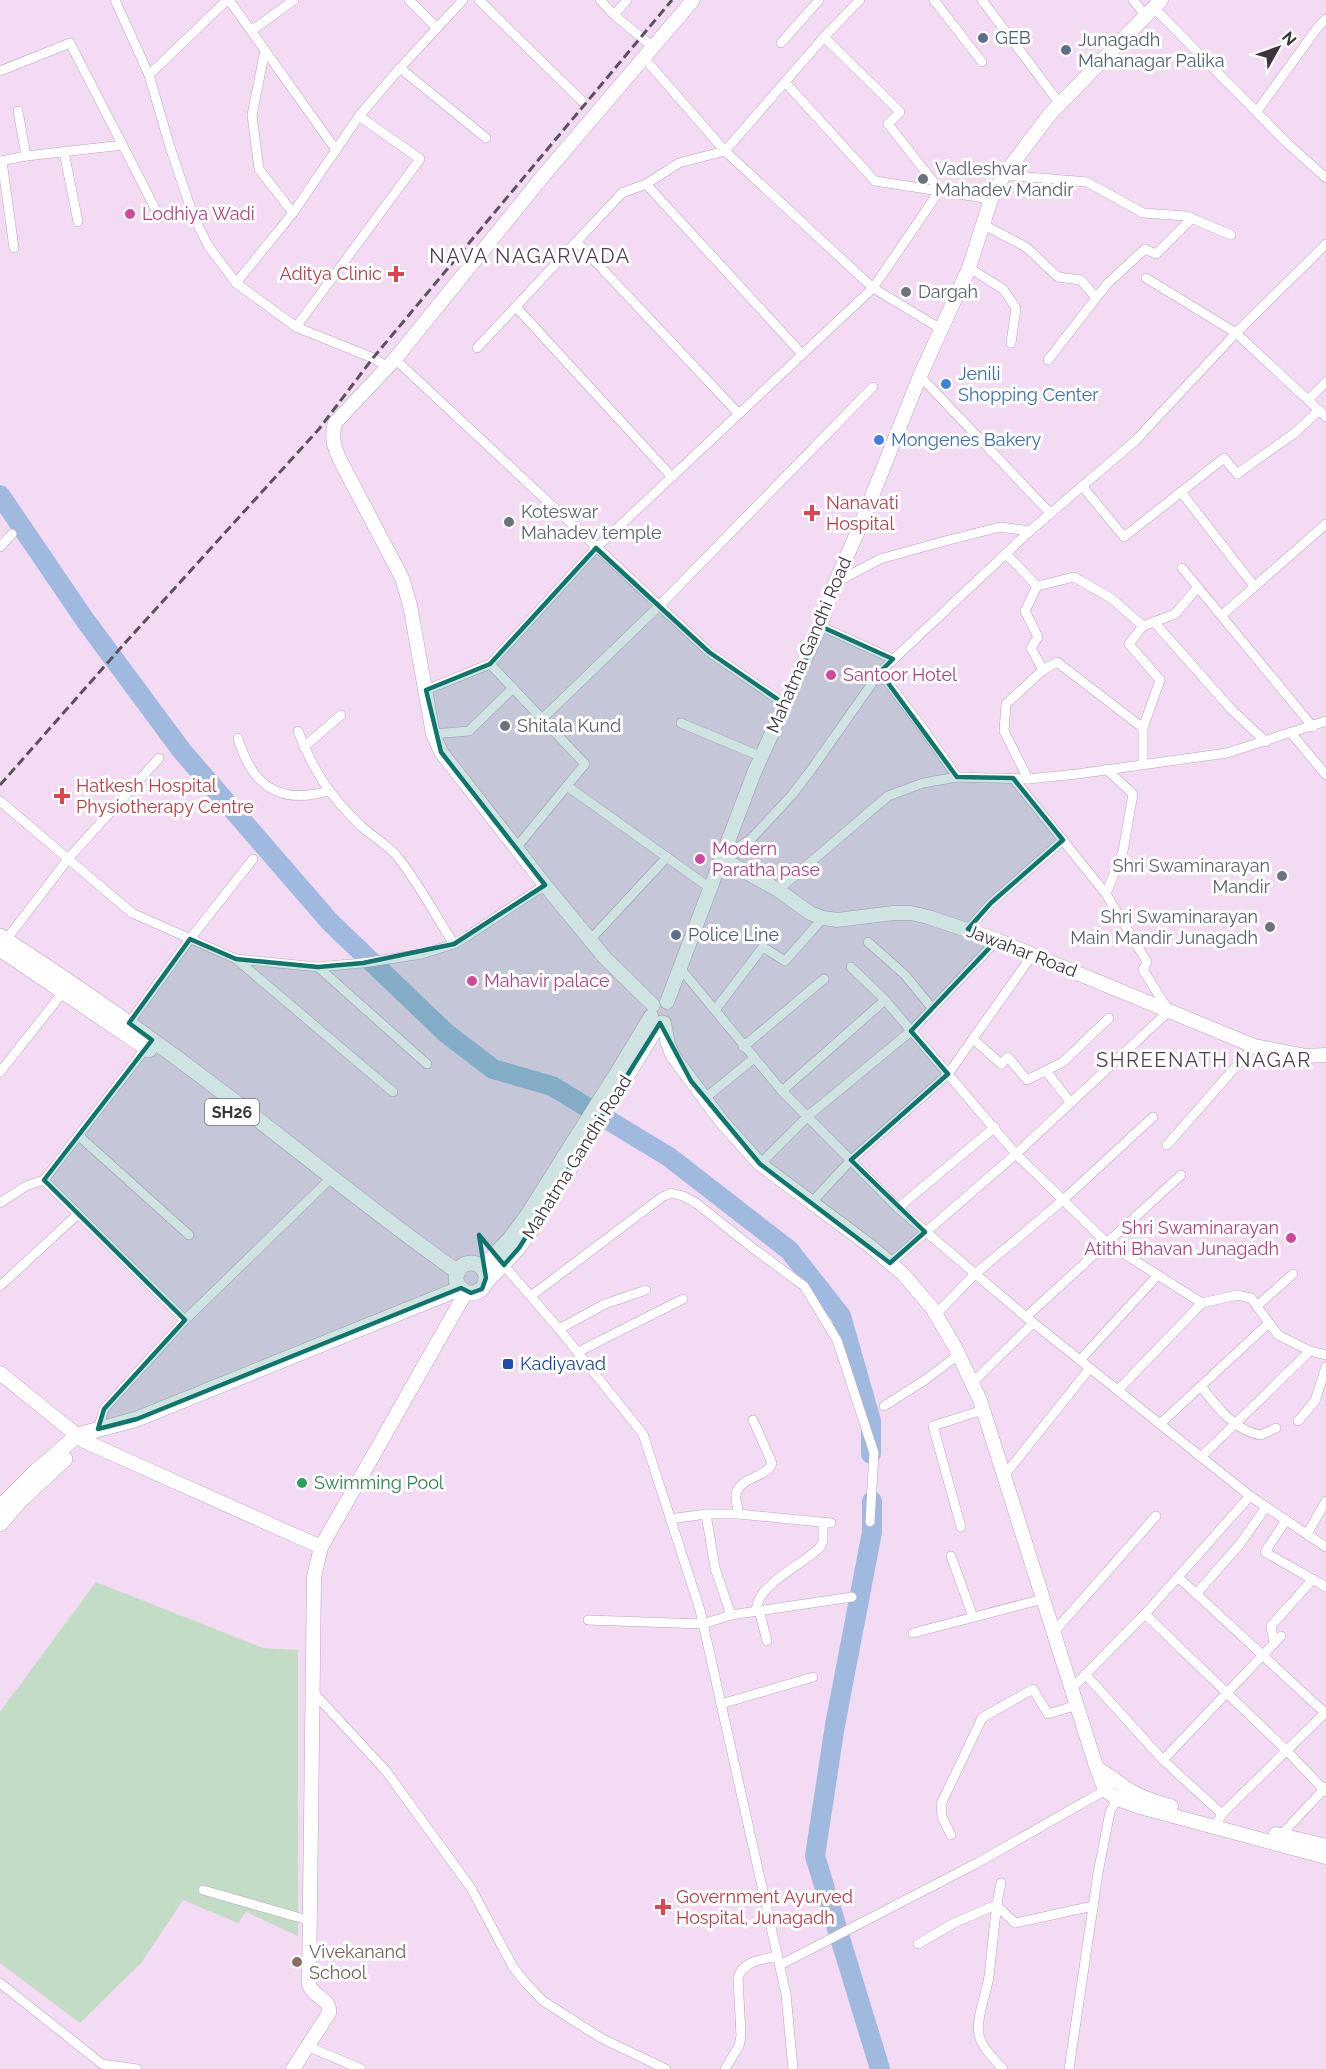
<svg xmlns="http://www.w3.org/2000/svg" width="1326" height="2069" viewBox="0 0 1326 2069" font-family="Raleway,sans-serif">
<rect width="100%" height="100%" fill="#f3dbf4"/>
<polygon fill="#c2dcc6" points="96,1582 263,1648 298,1650 298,1936 246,1912 238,1923 183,1900 141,1963 80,2023 0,1963 0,1712"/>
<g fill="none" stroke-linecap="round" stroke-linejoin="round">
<g stroke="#a0b9de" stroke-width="20">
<polyline points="0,495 85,620 182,751 330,922 446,1033 493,1069 552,1086 669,1157 789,1250 841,1316 871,1421 871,1454"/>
<polyline points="872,1501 872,1532 835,1725 815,1856 880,2069"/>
</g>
<defs>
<g id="street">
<polyline points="115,0 149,75 170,147 194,218 209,247 236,283 296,327 373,358 388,367"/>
<polyline points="229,0 336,150"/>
<polyline points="409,0 437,28"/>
<polyline points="479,0 582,101"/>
<polyline points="600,0 614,15 653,47"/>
<polyline points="934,0 982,62"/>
<polyline points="982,0 1060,104"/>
<polyline points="1133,0 1146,16"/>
<polyline points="1154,8 1287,143 1326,178"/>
<polyline points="614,15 627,0"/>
<polyline points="251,31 294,0"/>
<polyline points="781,43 819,0"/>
<polyline points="265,50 252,115 259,169 293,213"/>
<polyline points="644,58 725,151 873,288 941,329"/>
<polyline points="400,68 486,138"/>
<polyline points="0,71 70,43 159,216 194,218"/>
<polyline points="149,75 227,0"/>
<polyline points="785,82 875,181 991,199"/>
<polyline points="18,111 26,156"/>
<polyline points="1257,111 1318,27 1326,19"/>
<polyline points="64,152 78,222"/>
<polyline points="0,161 26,156 123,145"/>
<polyline points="2,161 14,248"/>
<polyline points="1004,175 1087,182 1143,213 1186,216 1231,235"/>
<polyline points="646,184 802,354"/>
<polyline points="984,225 1026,247 1058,277 1081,280 1096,298"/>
<polyline points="577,242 739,414"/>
<polyline points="969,268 1003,289 1016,308 1011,343"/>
<polyline points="1146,278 1236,333 1326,417"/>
<polyline points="236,283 293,213 359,116 400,68 463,0"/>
<polyline points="516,307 672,477"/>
<polyline points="296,327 420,159 359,116"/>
<polyline points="477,348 622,193 646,184 679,163 725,151 824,37 860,0"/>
<polyline points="395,359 709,652 786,705"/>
<polyline points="1048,360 1107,284 1145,249 1156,254 1192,218"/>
<polyline points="920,376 1050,513"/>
<polyline points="1308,400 1326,382"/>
<polyline points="1083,487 1124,537 1224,458 1237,474 1296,432 1319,410"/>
<polyline points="1181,492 1254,586"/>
<polyline points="0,547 12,534"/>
<polyline points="1006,554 1037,586 1025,611 1038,637 1031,648 1043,670 1006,704 1004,731 1028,779"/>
<polyline points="1182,568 1313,727"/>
<polyline points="835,583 880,559 945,541 1000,527 1030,531"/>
<polyline points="1037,586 1074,577 1111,598 1143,626 1175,614 1198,587"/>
<polyline points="1222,615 1326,524"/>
<polyline points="1154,622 1231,709 1266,742"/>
<polyline points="820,626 893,659"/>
<polyline points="490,664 585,764 516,848"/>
<polyline points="1043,670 1057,662 1143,728 1143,764"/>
<polyline points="880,672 922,727 957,777"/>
<polyline points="426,690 490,664 596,548 873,288 940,190 888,124 900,112 824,37"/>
<polyline points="542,719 659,606 873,387"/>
<polyline points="681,723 762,757"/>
<polyline points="1143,728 1160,680 1129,644 1143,626"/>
<path d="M298,731C314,772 329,795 361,826C372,836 386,844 396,855C418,882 435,915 454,944"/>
<polyline points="433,734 469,731 513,688"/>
<polyline points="1292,734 1326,775"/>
<path d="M238,738C252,787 280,805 329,791"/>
<polyline points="304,747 341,715"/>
<polyline points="567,786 710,888"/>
<polyline points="0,801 132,913 236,959 318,967 363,963 422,954 454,944 466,937 545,885"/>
<polyline points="721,858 751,839 792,795 811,770 880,672 1030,531 1135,441 1236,333 1326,244"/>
<polyline points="778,890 888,796 923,783 957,777 1028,779 1077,774 1227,753 1326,721"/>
<polyline points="1106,894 1123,851 1133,794 1106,769"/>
<polyline points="968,929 991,903 1063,840"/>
<polyline points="6,940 68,859 159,758"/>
<polyline points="590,940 667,857"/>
<polyline points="868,942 905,975 932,1008"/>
<polyline points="236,959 393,1092"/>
<polyline points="318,967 427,1064"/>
<polyline points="851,967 885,1000 1016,1154 1107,1243 1202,1303 1237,1295 1251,1298 1278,1335 1310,1351 1326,1355"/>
<polyline points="680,968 782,1091 898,1208 1026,1317 1250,1496 1326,1547"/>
<polyline points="715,1010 763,947 785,961 823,918"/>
<polyline points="129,1023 190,939 253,859"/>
<polyline points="973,1039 1001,1064 1008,1057 1027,1080 1063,1062 1109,1018"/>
<polyline points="743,1047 824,979"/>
<polyline points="1046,1071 1071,1103"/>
<polyline points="0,1072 64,991"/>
<polyline points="782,1091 885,1000"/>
<polyline points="704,1099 753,1059"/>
<polyline points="79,1136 189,1235"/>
<polyline points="1167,1145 1254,1046"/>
<polyline points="760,1164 808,1116 911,1031 997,940"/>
<polyline points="44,1180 185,1320"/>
<polyline points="812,1202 851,1160 948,1074 1033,954"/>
<polyline points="0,1203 26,1186 44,1180 149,1044"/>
<polyline points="898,1208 995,1127"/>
<polyline points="501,1262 559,1329 643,1434 700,1610 786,1994 793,2069"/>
<polyline points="890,1263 1016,1154 1169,1011 1143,970 1147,962 1106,894 1013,778"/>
<polyline points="0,1286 78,1214"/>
<polyline points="531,1296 662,1197 671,1193 683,1196 696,1203 754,1249 804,1286 837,1340 874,1453 870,1522"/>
<polyline points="1257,1306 1293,1274"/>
<polyline points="935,1315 975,1274 1063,1200 1153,1117"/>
<polyline points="1026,1317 1181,1175"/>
<polyline points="559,1329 605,1304 646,1290"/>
<polyline points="578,1352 683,1299"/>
<polyline points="1080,1360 1158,1275"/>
<polyline points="972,1383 1033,1323"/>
<path d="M1201,1386C1215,1405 1236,1432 1261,1435L1276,1428"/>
<polyline points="1118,1390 1202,1303"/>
<polyline points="884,1406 925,1380 958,1355"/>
<polyline points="1298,1421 1315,1401 1326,1367"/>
<polyline points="1160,1424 1269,1323"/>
<polyline points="98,1429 104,1409 185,1320 332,1177"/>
<polyline points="1201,1457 1310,1351"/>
<polyline points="1003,1477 1090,1368"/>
<polyline points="706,1514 715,1568 731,1615"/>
<path d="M739,1514C738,1508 735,1501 736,1495C738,1477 767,1478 772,1463L753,1420"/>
<polyline points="670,1519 706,1514 739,1514 831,1523"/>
<polyline points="1286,1520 1265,1552 1326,1587"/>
<polyline points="961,1527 933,1426 983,1410"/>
<polyline points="1307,1534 1326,1501"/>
<polyline points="951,1556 973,1617"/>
<polyline points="1178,1577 1325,1713"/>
<polyline points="1196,1594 1240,1544 1266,1507"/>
<polyline points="759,1610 767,1641"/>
<path d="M756,1611C757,1583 804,1565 821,1546L823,1540V1523"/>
<polyline points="1145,1614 1287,1751 1326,1792"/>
<polyline points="588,1620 703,1624 731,1615 852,1597"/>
<polyline points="1054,1632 1156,1516"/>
<polyline points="913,1633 1043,1599"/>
<polyline points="1274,1644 1271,1626 1313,1579"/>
<polyline points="1085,1674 1163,1760 1222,1814"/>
<polyline points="1072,1688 1145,1614 1250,1496"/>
<polyline points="312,1691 386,1771 471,1888 513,1967 525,1982 543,2001 601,2038 666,2069"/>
<polyline points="721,1704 813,1677"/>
<polyline points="1163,1760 1281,1636"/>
<polyline points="1215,1827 1222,1814 1326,1712"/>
<polyline points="951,1835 942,1817 941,1804 982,1718 1033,1689 1048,1714 1077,1705"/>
<polyline points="1281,1835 1326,1787"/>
<path d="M1001,1883C994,1914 993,1945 989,1976C987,1991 975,2022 979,2035C982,2048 994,2059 1003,2069"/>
<polyline points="203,1890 311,1921"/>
<polyline points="918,1944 954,1923 996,1905 1015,1923 1093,1906"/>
<polyline points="780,1965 977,1863 1109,1788"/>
<polyline points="0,1983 102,2064 137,2069"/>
<polyline points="307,2046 361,2069"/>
<path d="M725,2069L739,2046L741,2036L738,1977C745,1960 761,1960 778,1956"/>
<polyline points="1069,2069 1098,1873 1110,1812 1119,1795"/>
</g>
<g id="secondary">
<polyline points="721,858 778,890 810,913 823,918 837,920 893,913 911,913 928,917 997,940 1254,1046 1306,1056 1326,1055"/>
<polyline points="667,1002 754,773 820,626 835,583 858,531 920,376 969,268 991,199 1004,175 1050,114 1161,0"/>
<path d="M653,1005L605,958L545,885L441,752L433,734L410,605L402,578L340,460C334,447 331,437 335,423L395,359L543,176L693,0"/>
<polyline points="664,1023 668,1044 673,1056 723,1123 760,1164 870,1246 903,1274 932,1308 955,1347 980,1400 1095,1763 1105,1790 1117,1799 1140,1807 1326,1857"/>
<polyline points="482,1267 510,1238 527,1215 619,1069 651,1016"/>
<polyline points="485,1284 519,1248 536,1224 660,1023"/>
<polyline points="0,1373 84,1441 321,1547"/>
<path d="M1098,1769C1110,1775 1116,1781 1126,1788C1139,1797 1155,1802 1171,1806"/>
<polyline points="1276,1834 1326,1846"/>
<path d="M293,2069L329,2013C331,1999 315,1999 309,1985L314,1577L321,1547L466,1292"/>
</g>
<g id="primary">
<path d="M0,936C79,987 156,1041 230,1098C306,1156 379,1217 458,1272"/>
<polyline points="0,949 149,1050"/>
<circle cx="471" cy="1278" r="15"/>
<polyline points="0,1507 36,1471 78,1435 137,1419 461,1288"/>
<polyline points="0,1524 19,1502 65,1459"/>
</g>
</defs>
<use href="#street" stroke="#bba5bc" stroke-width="10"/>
<use href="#secondary" stroke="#bba5bc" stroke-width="15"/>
<use href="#primary" stroke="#bba5bc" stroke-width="16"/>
<use href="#street" stroke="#fff" stroke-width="9"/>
<use href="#secondary" stroke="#fff" stroke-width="14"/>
<use href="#primary" stroke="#fff" stroke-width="15"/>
<polyline stroke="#5d515e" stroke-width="3" stroke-dasharray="9 4.5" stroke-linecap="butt" points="0,785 125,643 319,429 373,358 672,0"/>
</g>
<path fill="#0f766e" fill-opacity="0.2" stroke="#0f766e" stroke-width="4.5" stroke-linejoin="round" d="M596,548L709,652L786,705L820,626L893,659L880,672L957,777L1013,778L1063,840L991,903L968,929L997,940L911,1031L948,1074L851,1160L925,1232L890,1263L760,1164L691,1081L660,1023L519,1248L504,1265L479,1235L486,1278L482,1289L471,1293L461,1288L137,1419L98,1429L104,1409L185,1320L44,1180L152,1040L129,1023L190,939L236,959L318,967L363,963L454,944L545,885L441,752L426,690L490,664Z"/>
<g fill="#5c6f8a" stroke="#fff" stroke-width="2">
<circle cx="983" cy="38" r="6"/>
<circle cx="1066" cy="50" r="6"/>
<circle cx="676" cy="935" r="6"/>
</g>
<g fill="#6b7280" stroke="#fff" stroke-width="2">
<circle cx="923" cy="179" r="6"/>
<circle cx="906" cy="292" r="6"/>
<circle cx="509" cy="522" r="6"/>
<circle cx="505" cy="726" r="6"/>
<circle cx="1282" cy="876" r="6"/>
<circle cx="1270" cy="927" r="6"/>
</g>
<g fill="#d1479c" stroke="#fff" stroke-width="2">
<circle cx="130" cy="214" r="6"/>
<circle cx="831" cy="675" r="6"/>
<circle cx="700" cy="859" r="6"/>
<circle cx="472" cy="981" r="6"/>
<circle cx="1291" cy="1238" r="6"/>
</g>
<g fill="#e0444e" stroke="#fff" stroke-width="2">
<path d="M393 265h6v6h6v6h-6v6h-6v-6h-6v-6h6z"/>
<path d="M809 504h6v6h6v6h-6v6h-6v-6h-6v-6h6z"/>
<path d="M59 787h6v6h6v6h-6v6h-6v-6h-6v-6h6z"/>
<path d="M660 1898h6v6h6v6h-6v6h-6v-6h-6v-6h6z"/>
</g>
<g fill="#3f7fe0" stroke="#fff" stroke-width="2">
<circle cx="946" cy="384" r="6"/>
<circle cx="879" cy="440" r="6"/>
</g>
<rect fill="#1a4fb4" stroke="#fff" stroke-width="2" x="502" y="1358" width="12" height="12" rx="3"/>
<circle fill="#2e9e5b" stroke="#fff" stroke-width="2" cx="302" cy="1483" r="6"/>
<circle fill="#8d6e63" stroke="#fff" stroke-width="2" cx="297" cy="1962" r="6"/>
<g text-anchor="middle" stroke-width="6" stroke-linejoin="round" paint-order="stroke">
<rect fill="#fff" stroke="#777178" stroke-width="1.5" x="205" y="1099" width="54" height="26" rx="4.5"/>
<g font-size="16" font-weight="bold" fill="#3d343e">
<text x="232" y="1118">SH26</text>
</g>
<g font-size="18" fill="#4e5e75" stroke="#fff" text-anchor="start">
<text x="995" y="44">GEB</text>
<text x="1078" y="46">Junagadh<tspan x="1078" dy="21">Mahanagar Palika</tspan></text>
<text x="688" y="941">Police Line</text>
</g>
<g font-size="18" fill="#5b616d" stroke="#fff" text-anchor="start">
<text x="935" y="175">Vadleshvar<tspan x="935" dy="21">Mahadev Mandir</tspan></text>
<text x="918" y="298">Dargah</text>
<text x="521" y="518">Koteswar<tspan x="521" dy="21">Mahadev temple</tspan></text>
<text x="517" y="732">Shitala Kund</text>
<text x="1270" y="872" text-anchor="end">Shri Swaminarayan<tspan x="1270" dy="21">Mandir</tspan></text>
<text x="1258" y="923" text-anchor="end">Shri Swaminarayan<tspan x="1258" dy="21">Main Mandir Junagadh</tspan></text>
</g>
<g font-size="18" fill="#b23c85" stroke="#fff" text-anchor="start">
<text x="142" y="220">Lodhiya Wadi</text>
<text x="843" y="681">Santoor Hotel</text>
<text x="712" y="855">Modern<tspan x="712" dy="21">Paratha pase</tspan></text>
<text x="484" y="987">Mahavir palace</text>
<text x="1279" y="1234" text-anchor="end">Shri Swaminarayan<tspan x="1279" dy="21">Atithi Bhavan Junagadh</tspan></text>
</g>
<g font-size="18" fill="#be3a42" stroke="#fff" text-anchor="start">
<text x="382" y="280" text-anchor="end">Aditya Clinic</text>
<text x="826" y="509">Nanavati<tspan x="826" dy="21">Hospital</tspan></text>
<text x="76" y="792">Hatkesh Hospital<tspan x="76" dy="21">Physiotherapy Centre</tspan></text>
<text x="676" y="1903">Government Ayurved<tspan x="676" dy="21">Hospital, Junagadh</tspan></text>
</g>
<g font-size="18" fill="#366cbe" stroke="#fff" text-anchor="start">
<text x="958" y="380">Jenili<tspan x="958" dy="21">Shopping Center</tspan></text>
<text x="891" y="446">Mongenes Bakery</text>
</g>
<g font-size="18" fill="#3d343e" stroke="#fff">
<text transform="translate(809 645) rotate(-67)" y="6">Mahatma Gandhi Road</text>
<text transform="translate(1022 951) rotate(21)" y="6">Jawahar Road</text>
<text transform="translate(577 1157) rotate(-58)" y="6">Mahatma Gandhi Road</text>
</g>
<g font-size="18" fill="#164399" stroke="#fff" text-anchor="start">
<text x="520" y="1370">Kadiyavad</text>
</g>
<g font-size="18" fill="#27864d" stroke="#fff" text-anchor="start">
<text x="314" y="1489">Swimming Pool</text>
</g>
<g font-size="18" fill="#785e54" stroke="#fff" text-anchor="start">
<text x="309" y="1958">Vivekanand<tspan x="309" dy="21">School</tspan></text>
</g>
<g font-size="20" letter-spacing="1.5" fill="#523f53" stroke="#fff">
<text x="530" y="263">NAVA NAGARVADA</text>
<text x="1204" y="1067">SHREENATH NAGAR</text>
</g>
</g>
<g transform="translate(1278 48) rotate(50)" stroke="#ffffff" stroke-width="4.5" paint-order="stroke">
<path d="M0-4.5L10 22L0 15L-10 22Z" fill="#3d343e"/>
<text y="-9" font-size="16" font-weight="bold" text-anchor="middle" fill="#3d343e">N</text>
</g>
</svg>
